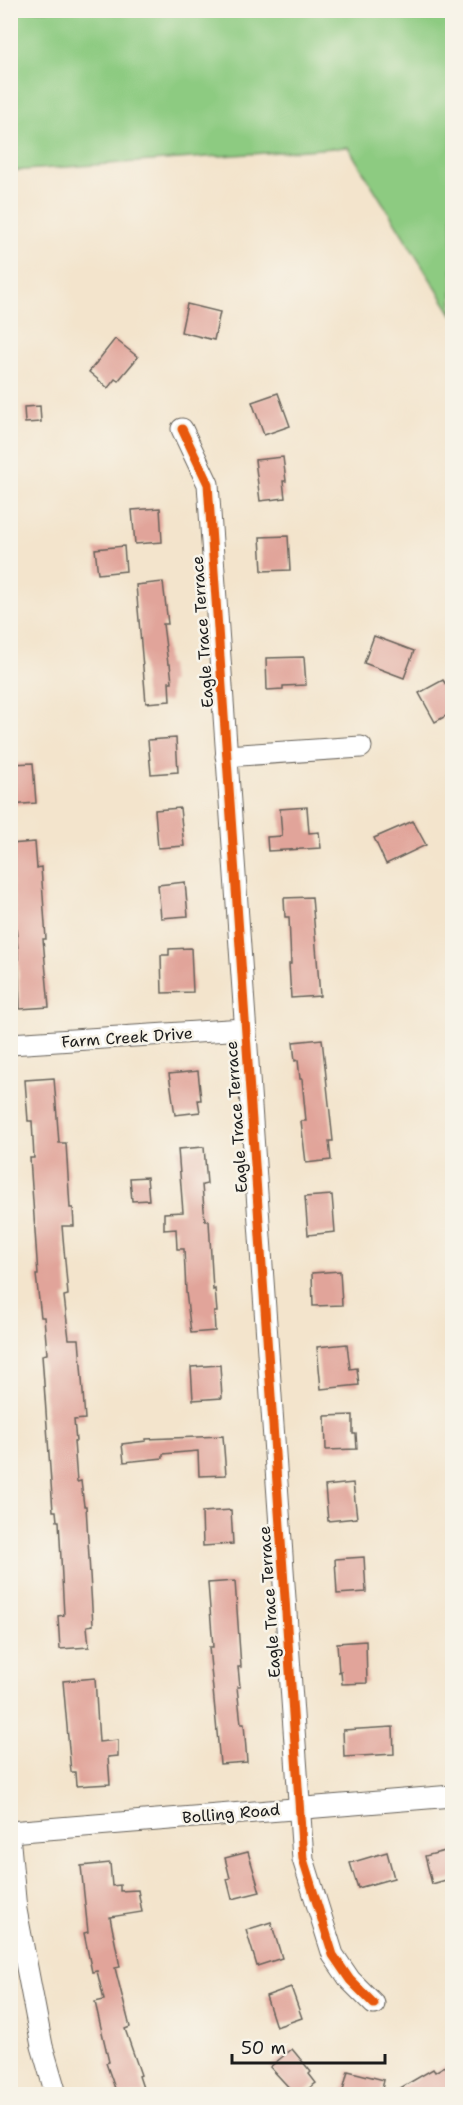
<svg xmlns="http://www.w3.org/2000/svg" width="463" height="2105" viewBox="0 0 463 2105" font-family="'Shantell Sans',sans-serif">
<rect width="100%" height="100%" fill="#f7f3e8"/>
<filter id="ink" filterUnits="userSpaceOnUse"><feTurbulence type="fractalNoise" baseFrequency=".0167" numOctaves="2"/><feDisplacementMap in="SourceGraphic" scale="12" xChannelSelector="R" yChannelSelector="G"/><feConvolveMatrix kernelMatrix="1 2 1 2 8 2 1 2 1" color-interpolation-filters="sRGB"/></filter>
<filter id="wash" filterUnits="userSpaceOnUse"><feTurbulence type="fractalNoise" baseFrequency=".008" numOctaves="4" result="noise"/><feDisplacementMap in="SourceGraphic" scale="24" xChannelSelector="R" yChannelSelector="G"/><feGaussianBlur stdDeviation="1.35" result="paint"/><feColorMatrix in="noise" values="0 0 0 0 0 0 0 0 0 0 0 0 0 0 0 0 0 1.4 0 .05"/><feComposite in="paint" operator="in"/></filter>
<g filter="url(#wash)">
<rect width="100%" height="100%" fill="#f3e4cc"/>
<polygon fill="#8dcb81" stroke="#54744e" stroke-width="1.5" points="11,10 452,11 452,314 348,147 11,171"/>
<g id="blocks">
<g fill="#e1a49a">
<polygon points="187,304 220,312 214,340 181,332"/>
<polygon points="115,339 138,357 118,381 115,379 108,388 89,372"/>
<polygon points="278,393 290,426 264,435 252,402"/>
<polygon points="40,406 41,422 25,423 24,407"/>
<polygon points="283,457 286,481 283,481 285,498 260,501 255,460"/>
<polygon points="160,508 162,542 135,544 132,510"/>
<polygon points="288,536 290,570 262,571 260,537"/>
<polygon points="124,546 126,571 98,574 95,549"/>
<polygon points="163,582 168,624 163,624 168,664 170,664 172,682 169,682 170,701 146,703 136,585"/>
<polygon points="374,636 414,651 404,678 364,663"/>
<polygon points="304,657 306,685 283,686 283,689 267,690 266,658"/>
<polygon points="443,680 453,696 453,712 435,722 419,693"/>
<polygon points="176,738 178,772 151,774 148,740"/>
<polygon points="33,763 36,803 10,805 10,764"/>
<polygon points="307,807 309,833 319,832 321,848 268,851 267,837 282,836 280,809"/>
<polygon points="180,808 184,846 158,848 155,810"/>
<polygon points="413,821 426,845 386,864 374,838"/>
<polygon points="35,842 37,868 41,867 46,939 43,939 49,1007 20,1009 18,951 12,879 10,879 10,844"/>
<polygon points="185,882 188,916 161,918 158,885"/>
<polygon points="312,897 320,996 291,998 289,964 291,964 289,917 285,917 284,898"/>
<polygon points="191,948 193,992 162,993 161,955 169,955 169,949"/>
<polygon points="322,1039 333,1141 329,1141 331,1160 306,1163 301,1121 306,1121 302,1079 300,1079 298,1060 295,1061 293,1042"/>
<polygon points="198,1071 201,1100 198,1100 200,1112 175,1115 169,1074"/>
<polygon points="54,1078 59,1143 66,1143 70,1208 73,1208 74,1226 62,1226 68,1295 64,1296 69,1339 79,1339 85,1419 74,1420 76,1441 74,1441 77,1482 81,1481 84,1506 86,1506 93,1625 87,1626 89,1647 60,1649 58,1616 64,1615 59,1521 57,1521 56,1511 53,1511 42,1355 47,1354 44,1317 41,1317 36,1275 38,1275 30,1158 34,1158 32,1121 28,1121 25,1080"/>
<polygon points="204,1147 207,1184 202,1185 205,1221 209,1221 213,1290 215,1289 217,1312 214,1312 215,1331 191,1333 186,1292 184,1249 177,1249 176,1229 164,1230 164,1213 183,1212 178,1149"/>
<polygon points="147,1177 149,1200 132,1201 130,1178"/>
<polygon points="332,1195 335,1232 308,1235 305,1197"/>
<polygon points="340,1271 342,1305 313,1306 312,1273"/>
<polygon points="347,1344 350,1369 357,1368 359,1385 321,1389 317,1347"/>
<polygon points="220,1365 222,1398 193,1400 191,1367"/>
<polygon points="353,1415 353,1434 356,1434 357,1449 326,1450 325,1416"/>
<polygon points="223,1436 226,1475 199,1476 198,1451 163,1454 163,1458 124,1462 122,1444 146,1441 146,1439"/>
<polygon points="353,1483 357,1518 328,1521 325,1486"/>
<polygon points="231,1510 233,1544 203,1546 202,1512"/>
<polygon points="364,1557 366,1592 337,1594 335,1559"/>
<polygon points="235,1581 241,1667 238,1667 240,1687 237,1687 241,1724 244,1724 247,1762 220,1764 209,1647 213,1647 208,1583"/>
<polygon points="366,1641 367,1683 342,1684 341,1671 339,1672 337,1643"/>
<polygon points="95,1678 99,1742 118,1740 118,1756 108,1757 110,1784 76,1786 75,1772 71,1772 63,1681"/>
<polygon points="393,1727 394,1754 344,1757 343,1730"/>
<polygon points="453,1849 453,1878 432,1884 425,1856"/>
<polygon points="248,1852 260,1892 232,1899 227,1879 230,1878 225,1858"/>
<polygon points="387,1852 394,1878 358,1888 350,1863"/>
<polygon points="110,1863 112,1886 120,1885 120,1891 138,1890 142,1912 110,1917 120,1967 115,1968 130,2027 125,2029 141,2075 139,2076 145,2094 117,2094 106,2063 109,2062 95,2002 104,2000 97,1971 92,1972 84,1933 88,1932 81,1866"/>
<polygon points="271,1922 282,1958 257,1966 246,1930"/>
<polygon points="291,1987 302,2018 276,2027 266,1996"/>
<polygon points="292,2049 311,2072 309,2074 316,2083 301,2094 295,2094 270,2067"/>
<polygon points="445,2066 453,2080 453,2094 390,2094 433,2069 435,2072"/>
<polygon points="348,2071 384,2080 381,2094 342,2094"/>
</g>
</g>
</g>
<g filter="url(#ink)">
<use href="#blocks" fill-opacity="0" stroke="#67625a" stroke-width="1.5"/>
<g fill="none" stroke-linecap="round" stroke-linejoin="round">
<defs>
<g id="minor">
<polyline points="182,429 208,484 303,1859 333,1955 350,1980 374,2004"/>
<polyline points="226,756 361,747"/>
<polyline points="10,1044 244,1029"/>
<polyline points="10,1832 452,1796"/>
<polyline points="10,1845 16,1910 42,2046 56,2094"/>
</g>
</defs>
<use href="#minor" stroke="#67625a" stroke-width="23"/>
<use href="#minor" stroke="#fff" stroke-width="21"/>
<defs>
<polyline id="cycleway" points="182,429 208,484 303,1859 333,1955 350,1980 374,2004"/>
</defs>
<use href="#cycleway" stroke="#f7f3e8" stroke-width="13"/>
<use href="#cycleway" stroke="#e8590c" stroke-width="9"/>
</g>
</g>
<g text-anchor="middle" stroke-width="5" stroke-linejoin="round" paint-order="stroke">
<g font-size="16" fill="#1c1c1c" stroke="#f7f3e8">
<text transform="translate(202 632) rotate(-94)" y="6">Eagle Trace Terrace</text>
<text transform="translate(127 1037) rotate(-4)" y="6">Farm Creek Drive</text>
<text transform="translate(236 1117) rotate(-94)" y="6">Eagle Trace Terrace</text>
<text transform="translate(269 1602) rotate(-94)" y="6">Eagle Trace Terrace</text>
<text transform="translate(231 1813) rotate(-5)" y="6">Bolling Road</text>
</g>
</g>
<rect width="463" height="2105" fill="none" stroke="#f7f3e8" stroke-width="36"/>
<path d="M232 2054v9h153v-9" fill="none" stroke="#1c1c1c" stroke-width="3"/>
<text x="241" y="2054" font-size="18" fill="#1c1c1c" stroke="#f7f3e8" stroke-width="4.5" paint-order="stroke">50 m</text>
</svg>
